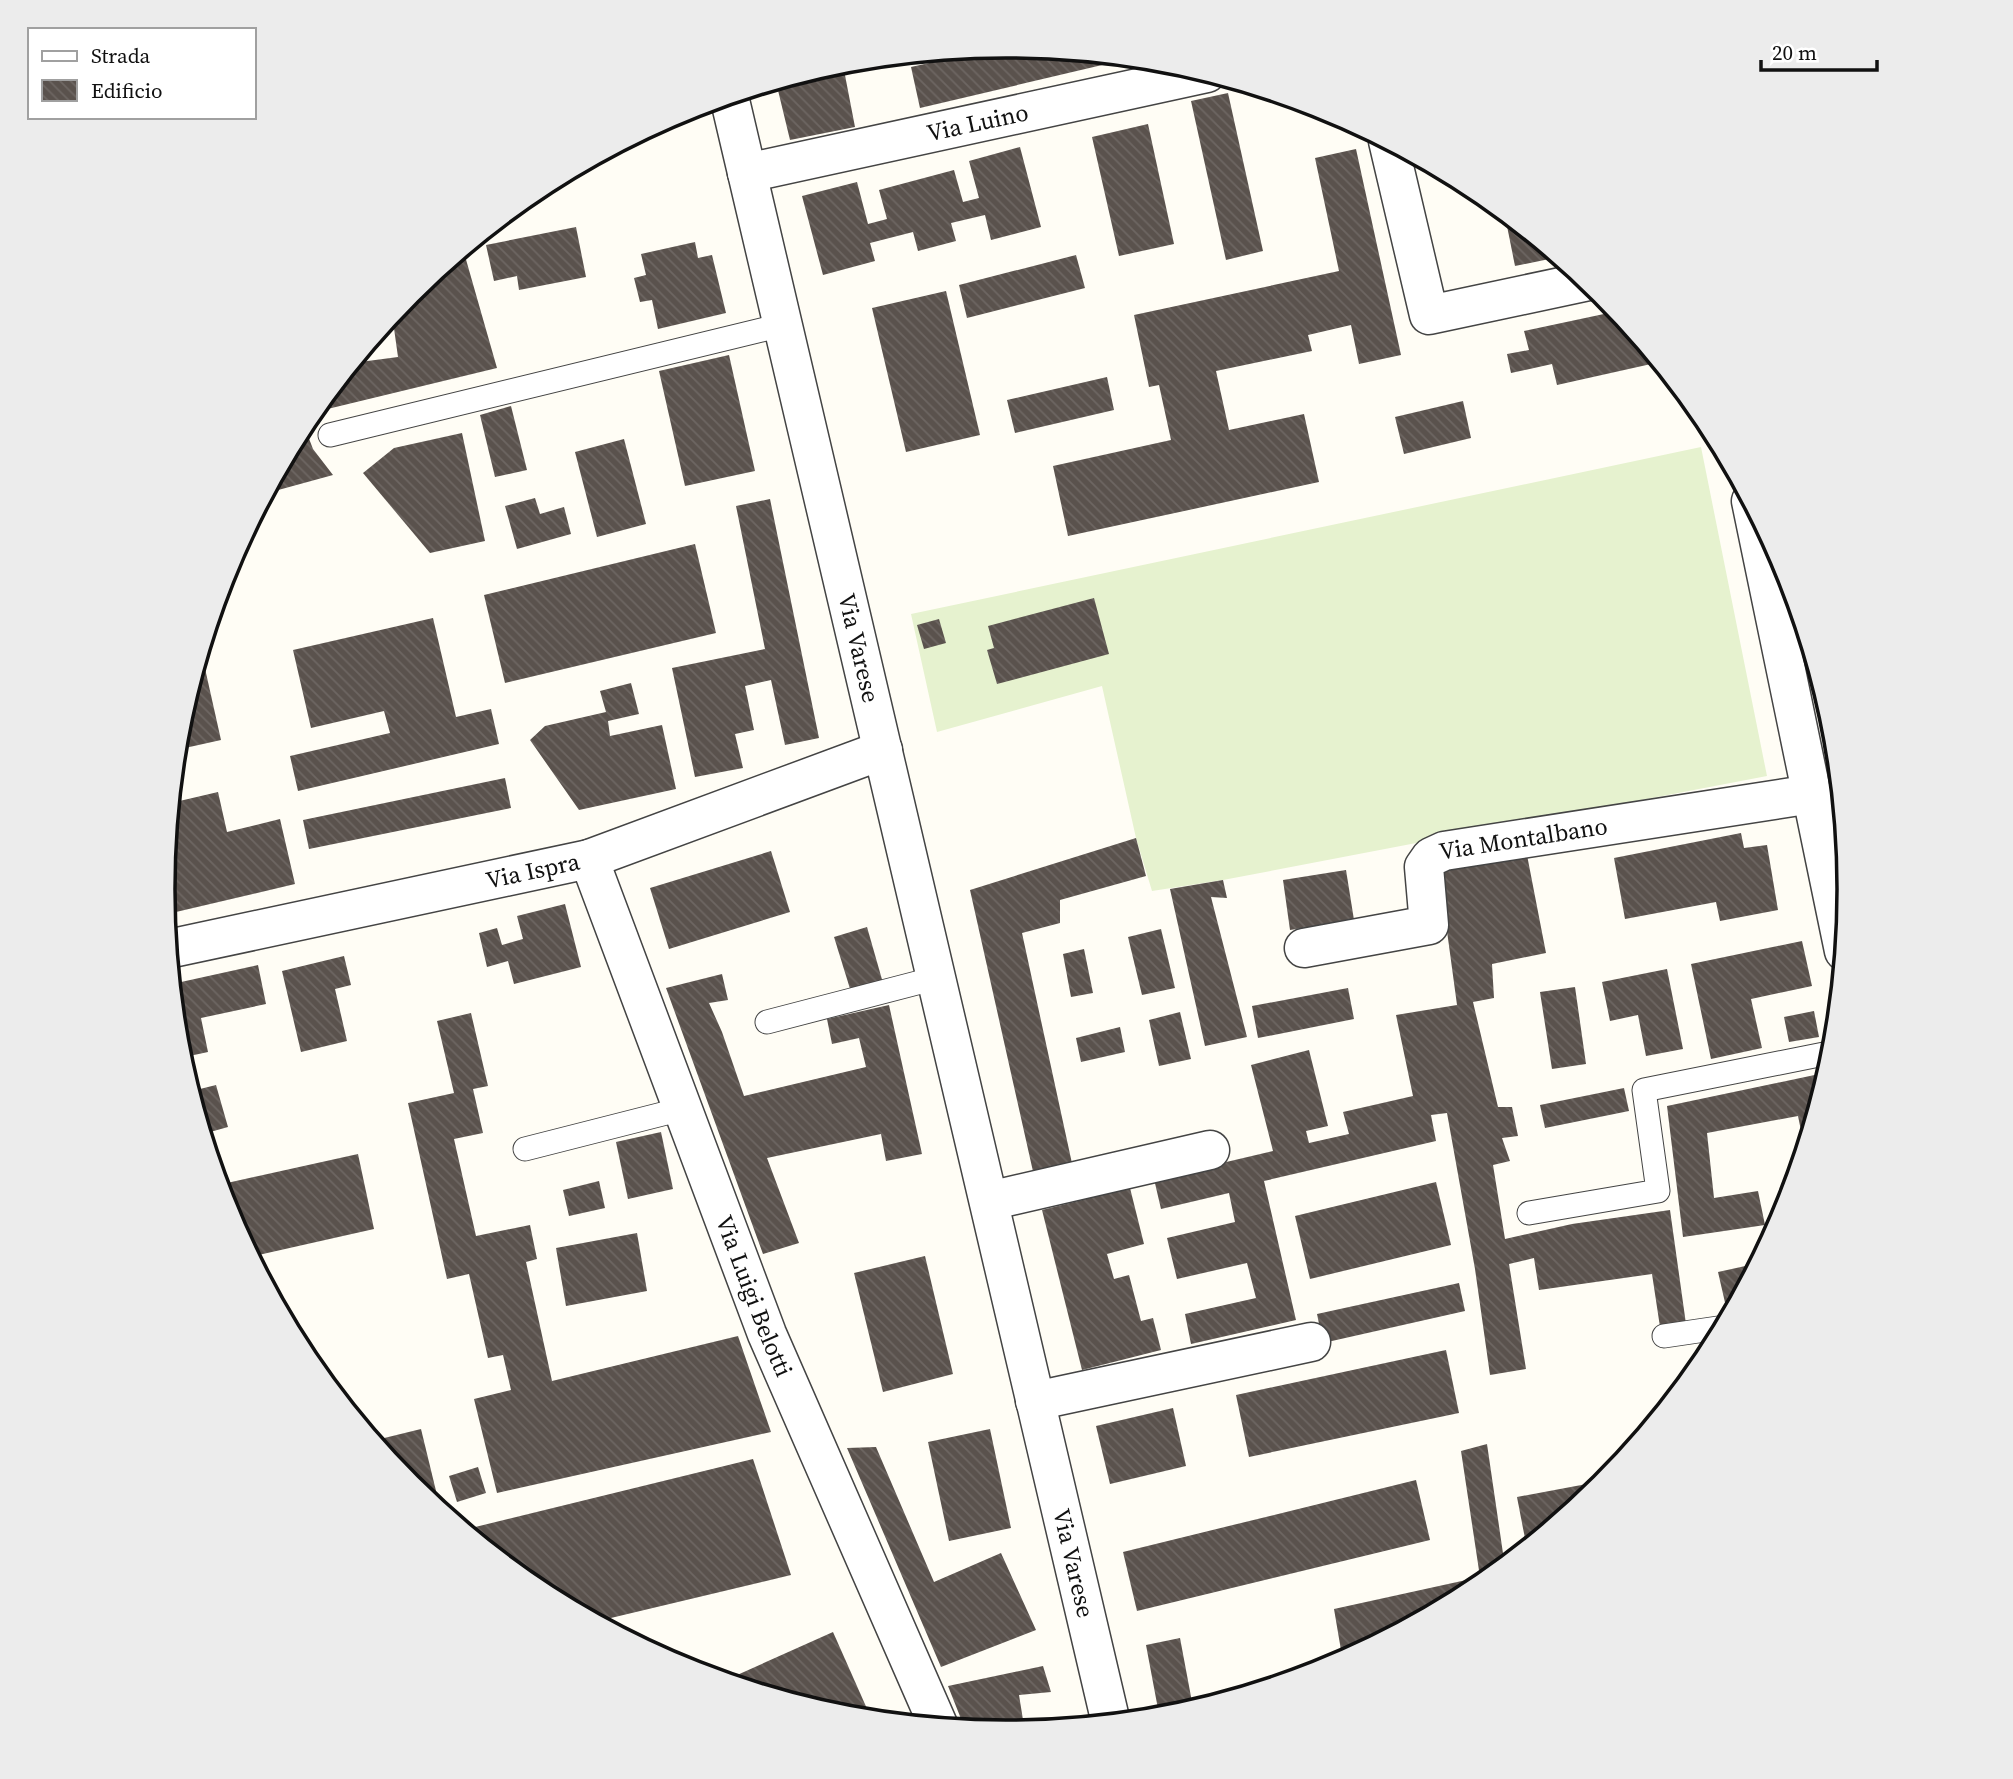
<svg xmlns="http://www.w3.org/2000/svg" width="2013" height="1779" viewBox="0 0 2013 1779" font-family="'Source Serif 4',serif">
<defs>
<pattern id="building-back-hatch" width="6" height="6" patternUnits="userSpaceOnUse" patternTransform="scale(1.75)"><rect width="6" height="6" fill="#5a524d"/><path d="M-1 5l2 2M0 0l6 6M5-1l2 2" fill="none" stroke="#6d6662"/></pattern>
</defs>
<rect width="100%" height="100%" fill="#fffdf5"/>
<polygon fill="#e6f2cf" points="1701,447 1767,776 1223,880 1152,891 1136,838 1102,686 937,732 911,614"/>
<g fill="url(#building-back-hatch)">
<polygon points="1007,46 1132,58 920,108 911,67"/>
<polygon points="813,70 815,76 844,70 855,127 790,140 776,82"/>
<polygon points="1228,93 1263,251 1226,260 1191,101"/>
<polygon points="1148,124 1174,244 1119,256 1092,137"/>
<polygon points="1020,147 1041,227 991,240 985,215 951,223 956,241 918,251 913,232 870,243 875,261 823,275 802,196 857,182 868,224 887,219 879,190 954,170 963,202 979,198 969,161"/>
<polygon points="1356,149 1401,355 1359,364 1351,325 1308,335 1312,351 1216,371 1229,430 1304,414 1319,482 1068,536 1053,466 1171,440 1159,385 1149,387 1134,315 1339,271 1315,158"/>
<polygon points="1504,211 1537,238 1559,257 1515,266"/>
<polygon points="576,227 586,277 519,290 517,276 494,281 486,245"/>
<polygon points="695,242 698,258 712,255 726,313 658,329 652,300 640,302 634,278 646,275 641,254"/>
<polygon points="463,249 497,368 311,413 357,357 360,362 398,357 392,314 410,292"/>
<polygon points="1076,255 1085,288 967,318 959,285"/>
<polygon points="946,291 980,435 906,452 872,308"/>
<polygon points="1618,311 1660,362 1557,385 1552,364 1511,373 1507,354 1529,350 1524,331"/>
<polygon points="729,355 755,471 685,486 659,371"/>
<polygon points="1107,377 1114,410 1015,433 1007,400"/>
<polygon points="1463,401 1471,438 1404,454 1395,417"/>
<polygon points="511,406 527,470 495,477 480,415"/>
<polygon points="303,423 313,449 333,475 271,492 269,488"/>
<polygon points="462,433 485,541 430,553 363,473 394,448"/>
<polygon points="624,439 646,524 597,537 575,452"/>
<polygon points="535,498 540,514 564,507 571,534 517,549 505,506"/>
<polygon points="770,499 819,738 785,745 771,680 745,686 754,730 735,734 743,768 695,777 672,668 765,649 736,506"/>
<polygon points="695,544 716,633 505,683 484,595"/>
<polygon points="1094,598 1109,654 997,684 987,650 994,648 988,626"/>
<polygon points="433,618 456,717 491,709 499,744 298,791 290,756 390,733 384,711 311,728 293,650"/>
<polygon points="939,619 946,643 924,649 917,625"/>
<polygon points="204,664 221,740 176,750 179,724 197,666"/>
<polygon points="631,683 639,714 608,721 610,736 662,725 676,789 579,810 530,740 545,726 606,712 600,691"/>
<polygon points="505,778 511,808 309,849 303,820"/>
<polygon points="218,792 227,832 280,819 295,884 176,912 165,864 171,803"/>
<polygon points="1741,833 1744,848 1767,845 1778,910 1720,921 1716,902 1625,919 1614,858"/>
<polygon points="1136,838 1146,876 1060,900 1060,923 1022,933 1073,1168 1034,1176 970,890"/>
<polygon points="771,851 790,912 669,949 650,888"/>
<polygon points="1527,855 1546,953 1492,964 1494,998 1473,1002 1498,1107 1512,1107 1518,1136 1502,1138 1510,1161 1493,1165 1505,1239 1572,1224 1670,1210 1686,1324 1660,1327 1652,1274 1539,1290 1534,1258 1509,1264 1526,1369 1490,1375 1475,1269 1447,1113 1431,1115 1436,1141 1264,1181 1296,1320 1191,1344 1185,1314 1256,1298 1247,1263 1177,1279 1167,1238 1235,1222 1229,1193 1161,1209 1154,1179 1273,1151 1251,1065 1309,1050 1328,1126 1306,1131 1309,1143 1349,1134 1343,1112 1413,1096 1396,1015 1457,1005 1439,872"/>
<polygon points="1346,870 1354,920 1290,930 1283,880"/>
<polygon points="1223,880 1227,898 1211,897 1247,1037 1205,1046 1170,889"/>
<polygon points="565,904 581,967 514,984 508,961 487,967 479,933 497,928 502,945 523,939 517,916"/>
<polygon points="867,927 883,983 851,992 834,937"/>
<polygon points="1161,929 1175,988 1142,995 1128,937"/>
<polygon points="1802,941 1812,986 1751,999 1762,1048 1711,1059 1691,964"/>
<polygon points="1084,949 1093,993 1071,997 1063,954"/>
<polygon points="344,956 351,985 335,989 347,1041 301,1052 282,971"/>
<polygon points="258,965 266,1004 201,1018 208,1052 180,1058 172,984"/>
<polygon points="1667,969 1683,1049 1646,1056 1638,1015 1610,1021 1602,982"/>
<polygon points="722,974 728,1000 709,1003 722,1032 744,1096 866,1067 859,1038 832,1044 827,1019 889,1005 922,1154 886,1161 881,1134 767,1158 799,1243 763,1254 666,988"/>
<polygon points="1575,987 1586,1064 1552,1069 1540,992"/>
<polygon points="1348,988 1354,1019 1258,1038 1252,1006"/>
<polygon points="1814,1011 1819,1037 1789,1042 1784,1017"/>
<polygon points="1180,1012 1191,1059 1159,1066 1149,1020"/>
<polygon points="471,1013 488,1086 473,1089 483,1133 454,1139 476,1236 530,1225 537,1259 526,1262 552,1381 738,1336 771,1432 497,1493 474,1399 511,1390 503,1355 488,1358 469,1274 447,1279 408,1103 454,1093 437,1021"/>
<polygon points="1120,1027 1125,1052 1081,1062 1076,1038"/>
<polygon points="191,1073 196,1090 216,1085 228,1127 203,1134 185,1075"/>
<polygon points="1824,1073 1826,1082 1805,1150 1798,1116 1707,1133 1714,1198 1758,1191 1765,1225 1683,1237 1667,1106"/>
<polygon points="1624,1088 1629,1111 1545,1128 1540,1105"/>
<polygon points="661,1132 673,1189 628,1199 616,1142"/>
<polygon points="358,1154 374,1229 250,1257 227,1212 218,1185"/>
<polygon points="599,1181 605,1208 569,1216 563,1190"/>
<polygon points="1436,1182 1451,1245 1310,1279 1295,1216"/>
<polygon points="1130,1188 1144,1244 1107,1254 1114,1279 1129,1275 1141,1321 1153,1318 1161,1350 1082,1370 1042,1210"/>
<polygon points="637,1233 647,1291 566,1306 556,1248"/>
<polygon points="925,1256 953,1374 883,1392 854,1273"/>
<polygon points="1759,1263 1729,1320 1718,1272"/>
<polygon points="1459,1283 1465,1311 1323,1343 1317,1314"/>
<polygon points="1446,1350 1459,1413 1249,1457 1236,1395"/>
<polygon points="1173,1408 1186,1466 1110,1484 1096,1426"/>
<polygon points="421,1429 437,1495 424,1498 409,1486 372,1441"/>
<polygon points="990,1429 1011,1528 949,1541 928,1442"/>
<polygon points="1487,1444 1505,1567 1475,1591 1343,1662 1334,1609 1480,1577 1461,1451"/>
<polygon points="876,1447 934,1582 1001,1553 1036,1630 941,1667 847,1448"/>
<polygon points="753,1459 791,1575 594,1622 537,1591 463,1530"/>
<polygon points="478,1467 486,1493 457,1502 449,1476"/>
<polygon points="1416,1480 1430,1540 1137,1611 1123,1552"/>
<polygon points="1608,1480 1603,1487 1527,1549 1517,1497"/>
<polygon points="833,1632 872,1720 841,1717 727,1682 726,1680"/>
<polygon points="1180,1638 1192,1702 1158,1709 1146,1645"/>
<polygon points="1043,1666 1051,1692 1019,1695 1024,1726 994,1732 965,1729 948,1686"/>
</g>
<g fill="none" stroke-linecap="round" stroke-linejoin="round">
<defs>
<g id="lane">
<polyline points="330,435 782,325"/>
<polyline points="767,1022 936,978"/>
<polyline points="525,1149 682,1109"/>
<polyline points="1529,1213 1658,1191 1644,1090 1834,1052"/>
<polyline points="1664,1336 1725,1327"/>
</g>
<g id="street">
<path id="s1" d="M729,96L1111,1723"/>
<polyline points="1388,141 1429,315 1589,281"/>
<path id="s2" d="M747,173L1207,73"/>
<polyline points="1751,501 1844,951"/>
<path id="s3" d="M589,859L767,1334L939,1727"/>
<path id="s4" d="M1304,948L1429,925L1424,867L1431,857L1444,851L1812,794"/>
<path id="s5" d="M168,949L589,859L883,750"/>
<polyline points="989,1201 1210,1150"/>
<polyline points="1035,1401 1311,1342"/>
</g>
</defs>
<use href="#lane" stroke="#444" stroke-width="25"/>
<use href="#street" stroke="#444" stroke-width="41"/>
<use href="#lane" stroke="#fff" stroke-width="23"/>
<use href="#street" stroke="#fff" stroke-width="38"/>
</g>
<g text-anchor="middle" stroke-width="7" stroke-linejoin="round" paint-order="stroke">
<g font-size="24" fill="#111" stroke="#fff">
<text dy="8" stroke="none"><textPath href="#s2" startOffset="236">Via Luino</textPath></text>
<text dy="8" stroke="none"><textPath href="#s1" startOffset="567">Via Varese</textPath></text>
<text dy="8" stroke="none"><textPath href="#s4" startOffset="292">Via Montalbano</textPath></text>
<text dy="8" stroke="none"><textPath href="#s5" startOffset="373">Via Ispra</textPath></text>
<text dy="8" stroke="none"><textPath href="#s3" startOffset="467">Via Luigi Belotti</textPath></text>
<text dy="8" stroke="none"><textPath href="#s1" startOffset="1507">Via Varese</textPath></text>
</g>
</g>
<path d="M0 0H2013V1779H0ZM175 889a831 831 0 1 1 1662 0a831 831 0 1 1-1662 0Z" fill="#ececec" fill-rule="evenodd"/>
<path fill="none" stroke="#111" stroke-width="3.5" d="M175 889a831 831 0 1 1 1662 0a831 831 0 1 1-1662 0Z"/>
<rect x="28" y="28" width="228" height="91" fill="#ffffff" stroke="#a0a0a0" stroke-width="2"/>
<rect x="42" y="51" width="35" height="10" fill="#ffffff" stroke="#a0a0a0" stroke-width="2"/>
<text x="91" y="63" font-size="21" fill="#111111">Strada</text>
<rect x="42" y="80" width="35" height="21" fill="url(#building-back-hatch)" stroke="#a0a0a0" stroke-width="2"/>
<text x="91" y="98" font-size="21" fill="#111111">Edificio</text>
<path d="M1761 60v10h116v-10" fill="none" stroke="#111111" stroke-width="3.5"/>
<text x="1772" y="60" font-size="21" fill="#111111" stroke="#ffffff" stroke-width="5" paint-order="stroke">20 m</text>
</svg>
